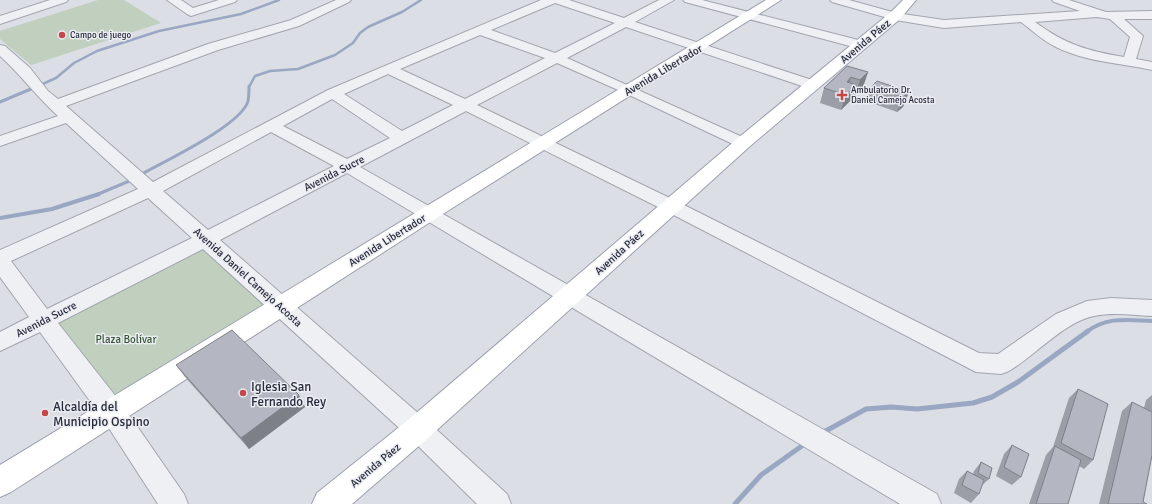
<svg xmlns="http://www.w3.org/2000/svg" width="1152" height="504" viewBox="0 0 1152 504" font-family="Signika,sans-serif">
<rect width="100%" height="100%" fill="#dcdee5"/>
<g fill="#c0cfbe">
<polygon points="98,0 124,0 161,23 31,65 0,39 0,31"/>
<polygon points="207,239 280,307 112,411 43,321"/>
</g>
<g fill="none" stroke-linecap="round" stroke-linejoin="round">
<g stroke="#99a7c3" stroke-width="2.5">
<polyline points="36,87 56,78 74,63 97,51 159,31 241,14 279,0"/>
<polyline points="249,87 255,76 270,71 298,69 335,55 353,43 360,33 368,27 402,12 421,0"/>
</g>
<g stroke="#99a7c3" stroke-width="3">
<polyline points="0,102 38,86"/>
<path d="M140,175C163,162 242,125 248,101C249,96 249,90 249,86"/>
<polyline points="96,195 134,179"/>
</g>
<g stroke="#99a7c3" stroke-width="4">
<polyline points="0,218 52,209 99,194"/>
<path d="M1086,332C1108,316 1127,320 1152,321"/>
</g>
<g stroke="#99a7c3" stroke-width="5">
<polyline points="822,433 866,409 891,407 917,409 973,403 992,397 1018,382 1088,331"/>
<polyline points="735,504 761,475 806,443"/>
</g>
<defs>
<g id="minor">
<polygon points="50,0 68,0 66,2 0,24 0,16"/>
<polygon points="167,0 181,0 193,8 219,0 237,0 235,2 191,16 187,14"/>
<path d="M336,0H351L349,2L299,26L218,50L66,106L153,182L328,90L541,0H569L624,18L659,0H674L635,22L818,82L820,85L818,88H808L626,27L567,58L749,140L751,143L749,146L743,148L737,146L625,93L557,63L477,105L678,202L979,353L998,354L1056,314L1087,301L1111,298L1152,300V316C1133,315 1113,312 1094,316C1064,322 1036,355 1009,371L1001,374L976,372L664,210L466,111L360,167L937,494L941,504H900L347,173L220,240L427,421L507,494L511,504H477L409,437L203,249L58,323L121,403L184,494L188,504H158L103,419L40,332L0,351V332L29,317L0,277V250L138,189L66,123L0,146V136L58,116C37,97 21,75 0,56V45L5,46L30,68L48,91L58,99L208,44L291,20ZM555,3L615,23L555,53L491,30ZM480,35L545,58L465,99L400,69ZM388,74L453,105L402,131L344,94ZM332,99L390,138L347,159L283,126ZM271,132L334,166L208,230L163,191ZM148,198L192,238L47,309L11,261Z"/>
<polygon points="683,0 702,0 866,42 867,45 861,49 685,2"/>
<path d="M830,0H849L896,13L944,20L1080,11L1054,2L1052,0H1069L1106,12L1152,11V19H1124L1143,36L1136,59L1152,62V70C1120,63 1086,62 1056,47C1043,41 1033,31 1021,22L944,28L895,20L832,2ZM1097,17L1110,19L1130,37L1124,57C1087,51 1065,44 1035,22Z"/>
</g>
<g id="major">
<polygon points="766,0 781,0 435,219 11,492 0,497 0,465"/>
<polygon points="903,0 916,0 900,19 749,147 428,438 352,504 312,504 317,493 408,420 737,139 890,13"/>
</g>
</defs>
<use href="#minor" stroke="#a2a5ae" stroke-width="2"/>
<use href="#major" stroke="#9ca1b0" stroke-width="2"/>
<use href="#minor" fill="#eef0f4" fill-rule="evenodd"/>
<use href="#major" fill="#fff" fill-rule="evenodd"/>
</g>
<g fill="#9b9da7">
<polygon points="847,66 868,72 863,87 855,95 853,94 851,100 841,110 820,103 824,88"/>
<polygon points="872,86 909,92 903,107 897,112 866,101"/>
<polygon points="176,365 305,407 249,449 185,377"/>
<polygon points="1078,389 1093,460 1084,469 1079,466 1068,504 1029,504 1046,455 1053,447 1069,398"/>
<polygon points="1152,395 1152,455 1143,502 1147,504 1099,504 1122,411 1132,402 1144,408 1146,400"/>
<polygon points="1012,445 1021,477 1012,485 996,476 1004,454"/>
<polygon points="981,462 989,479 981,486 979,494 971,503 954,493 959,479 967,471 973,474 974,471"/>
</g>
<g fill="#7e8088">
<polygon points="868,72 863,87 855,95 860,80"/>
<polygon points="851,77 846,92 847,82"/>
<polygon points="856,85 851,100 841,110 846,95"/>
<polygon points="909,92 903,107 897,112 903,97"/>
<polygon points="299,395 305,407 249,449 241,438"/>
</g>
<g fill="#b4b7c2" stroke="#7e8088">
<polygon points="847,66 868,72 860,80 851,77 847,82 856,85 846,95 824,88"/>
<polygon points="877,81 909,92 903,97 872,86"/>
<polygon points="232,330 299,395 241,438 176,365"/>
<polygon points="1078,389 1108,404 1093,460 1061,443"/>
<polygon points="1132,402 1152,412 1152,455 1143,502 1147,504 1108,504"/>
<polygon points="1012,445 1029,454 1021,477 1004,467"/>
<polygon points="1055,446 1081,460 1068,504 1036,504"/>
<polygon points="981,462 992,468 989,479 978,473"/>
<polygon points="967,471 984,480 979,494 962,485"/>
</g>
<g fill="#c44848" stroke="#ebedf3" stroke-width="1.5">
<circle cx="62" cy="35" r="4"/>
<path d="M840 89h4v4h4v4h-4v4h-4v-4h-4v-4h4z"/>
<circle cx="243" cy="393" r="4"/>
<circle cx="45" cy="413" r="4"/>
</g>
<g text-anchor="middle" stroke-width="3" stroke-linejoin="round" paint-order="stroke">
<g font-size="9" fill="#272b3a" stroke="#ebedf3" text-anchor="start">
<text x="70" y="38">Campo de juego</text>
<text x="851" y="93">Ambulatorio Dr.<tspan x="851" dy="10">Daniel Camejo Acosta</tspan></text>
</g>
<g font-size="11" fill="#272b3a" stroke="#ebedf3">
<text transform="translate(865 41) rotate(-40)" y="4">Avenida Páez</text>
<text transform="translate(663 70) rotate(-31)" y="4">Avenida Libertador</text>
<text transform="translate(334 173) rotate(-27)" y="4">Avenida Sucre</text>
<text transform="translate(387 240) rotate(-32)" y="4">Avenida Libertador</text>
<text transform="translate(619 252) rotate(-42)" y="4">Avenida Páez</text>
<text transform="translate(248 277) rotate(42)" y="4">Avenida Daniel Camejo Acosta</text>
<text transform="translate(46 319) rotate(-27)" y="4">Avenida Sucre</text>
<text transform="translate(375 465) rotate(-40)" y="4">Avenida Páez</text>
</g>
<g font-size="11" fill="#375535" stroke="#ebedf3">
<text x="126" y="343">Plaza Bolívar</text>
</g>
<g font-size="13" fill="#272b3a" stroke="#ebedf3" text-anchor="start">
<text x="251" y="391">Iglesia San<tspan x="251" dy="15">Fernando Rey</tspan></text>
<text x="53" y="411">Alcaldía del<tspan x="53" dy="15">Municipio Ospino</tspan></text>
</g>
</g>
</svg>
